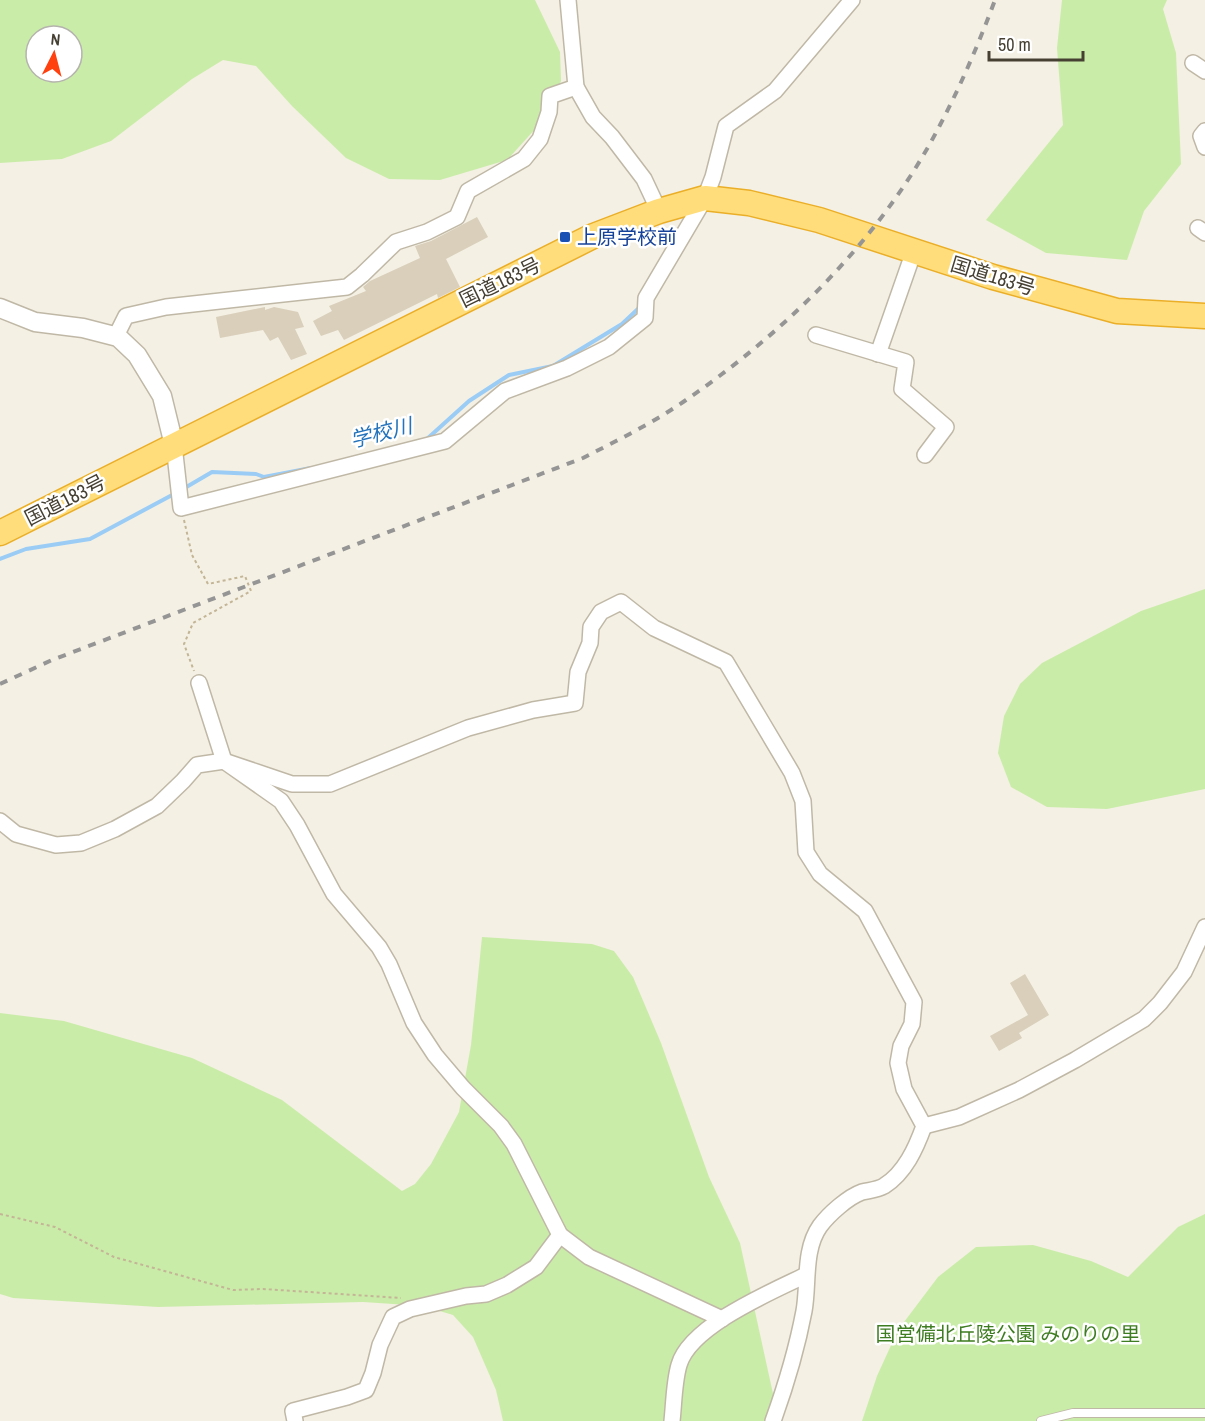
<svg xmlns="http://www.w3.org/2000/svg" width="1205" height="1421" viewBox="0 0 1205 1421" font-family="'Archivo Narrow','Noto Sans JP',sans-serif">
<rect width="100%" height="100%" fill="#f4f0e4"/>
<g fill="#caeca9" fill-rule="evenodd">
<path d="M0,0H535L560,52L561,81L547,116L507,160L440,180L389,179L346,158L292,106L256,66L223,60L192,79L111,141L62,159L0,163ZM36,36H72V72H36Z"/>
<polygon points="1062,0 1167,0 1163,9 1176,53 1181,164 1144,211 1127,260 1046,253 986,220 1063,125 1057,48"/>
<polygon points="1205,589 1205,789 1107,809 1047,807 1011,787 998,753 1004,716 1020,684 1042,663 1141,611"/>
<polygon points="482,937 592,944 614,951 633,977 661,1043 709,1177 740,1243 779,1421 503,1421 496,1390 473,1337 453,1315 423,1306 363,1302 158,1307 13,1298 0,1294 0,1013 64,1021 192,1058 282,1100 402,1191 415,1184 431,1164 459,1112 471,1045"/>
<polygon points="1205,1214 1205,1421 862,1421 877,1376 898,1330 938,1277 976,1247 1033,1245 1091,1261 1128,1277 1178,1227"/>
</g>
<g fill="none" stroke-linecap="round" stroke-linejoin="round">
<g stroke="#9accf6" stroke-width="4">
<polyline points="428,438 469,401 509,375 553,366 622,324 640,307"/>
<polyline points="183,489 212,472 256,474 264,477 311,468"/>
<polyline points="0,559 26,549 90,539 174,494"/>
</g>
</g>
<g fill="#d9cfbb">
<polygon points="477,217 488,237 446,259 460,287 438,298 437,294 344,340 338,330 321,336 313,321 332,311 329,306 366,291 363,287 370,281 420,258 415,246 431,241"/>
<polygon points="265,307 265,310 274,307 298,312 304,327 295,329 307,354 291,360 278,337 270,341 263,330 220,338 216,317"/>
<polygon points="1025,974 1049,1015 1019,1033 1022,1038 999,1051 990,1036 1028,1015 1010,983"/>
</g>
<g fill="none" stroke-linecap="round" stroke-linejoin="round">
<defs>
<polyline id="service" points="1041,1421 1073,1413 1205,1413"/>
<g id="minor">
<polyline points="568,0 576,87 593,117 612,137 644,179 659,211"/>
<polyline points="1193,63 1205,71"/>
<polyline points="1205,131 1201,136 1205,147"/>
<polyline points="1198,228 1205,233"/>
<polyline points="816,335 906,362 902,389 946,427 925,455"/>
<polyline points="116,336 126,316 166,307 347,287 362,275 396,242 427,232 457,217 468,191 524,159 540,139 549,112 550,96 576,87"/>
<polyline points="878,354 914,251"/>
<polyline points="174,445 181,508 445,441 505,391 567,368 609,347 645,318 646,298 705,198 713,177 726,126 775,91 852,0"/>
<polyline points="199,683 224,761 281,801 297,825 334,894 379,947 389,964 414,1023 435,1055 463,1088 501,1126 514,1144 560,1235 589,1257 722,1319"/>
<path d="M0,821L16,834L56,845L81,843L115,829L157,806L183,781L197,765L224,761L292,784H330L468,728L533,710L575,703L578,672L590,643L591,627L601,612L621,602L654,628L726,662L792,773L803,801L806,852L820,874L865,911L914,1002L912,1024L901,1046L898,1063L904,1089L924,1126C916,1148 905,1173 884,1186C877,1190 870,1190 862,1192C848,1197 829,1214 820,1226C803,1250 809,1284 804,1311C797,1348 786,1385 773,1421"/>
<polyline points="924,1126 959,1117 1019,1090 1075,1060 1144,1019 1160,1003 1184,972 1205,927"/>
<polyline points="295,1421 293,1411 347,1397 366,1390 373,1373 380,1345 393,1317 410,1309 466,1296 486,1294 507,1285 536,1267 560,1235"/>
<path d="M672,1421C674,1403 674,1382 679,1365C690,1326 771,1292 806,1275"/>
</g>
<polyline id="tertiary" points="0,308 35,322 83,328 118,337 137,355 162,396 174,445"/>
<polyline id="trunk" points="0,533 591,237 659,211 705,198 749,203 819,220 993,277 1117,311 1205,316"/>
</defs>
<use href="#service" stroke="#c0b8a6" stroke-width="10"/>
<use href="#minor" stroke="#c0b8a6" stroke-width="18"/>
<use href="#tertiary" stroke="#c0b8a6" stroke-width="21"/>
<use href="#trunk" stroke="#ebae27" stroke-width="27"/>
<g stroke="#c3b596" stroke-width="2" stroke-dasharray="3 3" stroke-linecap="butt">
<polyline points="184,520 192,555 208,584 245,576 251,591 193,623 184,644 194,671"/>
<polyline points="0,1214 55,1227 114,1257 233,1290 263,1289 401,1298"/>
</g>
<use href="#service" stroke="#fff" stroke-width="8"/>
<use href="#minor" stroke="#fff" stroke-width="15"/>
<use href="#tertiary" stroke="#fff" stroke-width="18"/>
<use href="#trunk" stroke="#ffdd7b" stroke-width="24"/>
<path stroke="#959595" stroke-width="4" stroke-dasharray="8 8" stroke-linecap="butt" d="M0,684L52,660L583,458C618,440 653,423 686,400C788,330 883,236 940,125C961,85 979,43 995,0"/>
</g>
<rect fill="#1a4fb4" stroke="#fff" stroke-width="2" x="559" y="231" width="12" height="12" rx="3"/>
<g text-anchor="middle" stroke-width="5" stroke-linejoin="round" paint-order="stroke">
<g font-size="20" fill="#164399" stroke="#fff" text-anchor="start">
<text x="577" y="244">上原学校前</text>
</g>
<g font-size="20" fill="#464033" stroke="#fff">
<text transform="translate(993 276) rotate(17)" y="7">国道183号</text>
<text transform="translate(500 282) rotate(-26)" y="7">国道183号</text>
<text transform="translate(65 500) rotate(-27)" y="7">国道183号</text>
</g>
<g font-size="20" fill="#3f7d22" stroke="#fff">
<text x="1008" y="1341">国営備北丘陵公園 みのりの里</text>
</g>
<g font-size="21" font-style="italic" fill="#2473bb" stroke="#fff">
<text transform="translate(381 433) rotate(-14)" y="7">学校川</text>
</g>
</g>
<g transform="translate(54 54) rotate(6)"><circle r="28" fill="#ffffff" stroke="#b5b3ad" stroke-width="1.5"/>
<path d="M0-4.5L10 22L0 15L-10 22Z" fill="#ff4110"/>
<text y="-9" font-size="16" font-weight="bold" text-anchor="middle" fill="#464033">N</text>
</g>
<path d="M989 51v9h94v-9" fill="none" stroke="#464033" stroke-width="3"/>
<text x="998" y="51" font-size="18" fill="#464033" stroke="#ffffff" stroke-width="4.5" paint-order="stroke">50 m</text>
</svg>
